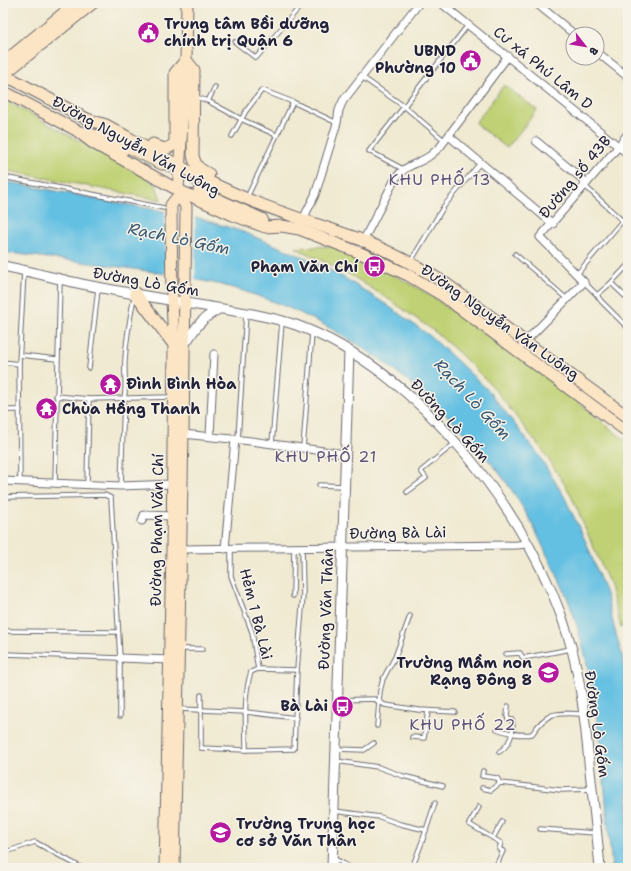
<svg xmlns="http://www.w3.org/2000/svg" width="631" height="871" viewBox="0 0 631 871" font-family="'Shantell Sans',sans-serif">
<rect width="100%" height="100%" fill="#f7f3e8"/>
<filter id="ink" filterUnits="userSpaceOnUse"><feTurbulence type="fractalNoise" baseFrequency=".025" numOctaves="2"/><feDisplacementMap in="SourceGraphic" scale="8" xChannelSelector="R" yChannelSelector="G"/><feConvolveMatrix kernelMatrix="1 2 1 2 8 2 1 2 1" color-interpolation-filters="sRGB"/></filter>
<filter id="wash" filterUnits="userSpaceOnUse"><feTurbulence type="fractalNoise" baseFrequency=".012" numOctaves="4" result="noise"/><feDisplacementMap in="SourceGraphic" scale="16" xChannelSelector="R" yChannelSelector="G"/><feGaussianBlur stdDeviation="0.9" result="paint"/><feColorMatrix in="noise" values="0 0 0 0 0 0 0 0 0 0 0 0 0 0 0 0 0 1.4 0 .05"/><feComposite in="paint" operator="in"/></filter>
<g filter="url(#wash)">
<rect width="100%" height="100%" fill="#f0ead2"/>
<g fill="#c0d174" stroke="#717a58">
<polygon points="504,85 537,110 507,148 475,123"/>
<polygon points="3,99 147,178 156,185 161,200 3,170"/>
<path d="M331,246C368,261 403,278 437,300L564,390L628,443V625L621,627L609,583L570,493L543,451L493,387L459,353L434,331L390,300L349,274L296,248Z"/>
</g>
<path fill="#64c0e2" stroke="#43718e" d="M3,181L199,218L243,232L294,253L315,262L346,279L387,305L430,336L454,358L489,391L538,454L564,496L586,542L606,594L614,627L622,655L628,685V868H612C604,789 601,706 578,629C571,604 560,580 548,557C539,538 530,518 518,500C503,475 483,453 463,432C405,371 335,322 255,295C222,283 188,278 154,272C104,264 53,259 3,252Z"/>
<polygon fill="#f0ead2" points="165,209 195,216 195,281 166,276"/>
</g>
<g filter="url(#ink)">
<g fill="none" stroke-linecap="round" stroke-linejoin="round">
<polyline stroke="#c7c2b4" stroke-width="11" stroke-dasharray="11 5.5" stroke-linecap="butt" points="163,164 203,185"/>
<defs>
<g id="service">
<polyline points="235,42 256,58 303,3"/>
<polyline points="362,77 405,107 445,141"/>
<polyline points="196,97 208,101 241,119 276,135"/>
<polyline points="208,101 215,87"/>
<polyline points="293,102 337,123"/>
<polyline points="232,136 246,111 262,90 293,102 249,193"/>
<polyline points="403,169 369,151 468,25"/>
<polyline points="3,177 164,208"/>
<polyline points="585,186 628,226"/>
<polyline points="515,254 567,299"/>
<polyline points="411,261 444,206 481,162"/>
<polyline points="577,274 628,214"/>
<polyline points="584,282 597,295 611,283 628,265"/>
<polyline points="611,283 628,299"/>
<polyline points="597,295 601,301 628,328"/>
<polyline points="20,355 57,359"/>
<polyline points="3,362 19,364"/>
<polyline points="89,368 98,289"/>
<polyline points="56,396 89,399 171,397"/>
<polyline points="3,410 20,410"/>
<polyline points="238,439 246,314"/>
<polyline points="272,444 282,322"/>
<polyline points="303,448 312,333"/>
<polyline points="20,482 19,364 24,271"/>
<polyline points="55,482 60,280"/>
<polyline points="87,485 89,399"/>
<polyline points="319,485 344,486"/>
<path d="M121,486L124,399C127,386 124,374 125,361C126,339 130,318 134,297"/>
<polyline points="407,492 426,478 421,471 455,443"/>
<polyline points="3,497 105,495 111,498 120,658 120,716"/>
<polyline points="231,549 231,576 252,632 258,669"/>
<polyline points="293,596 294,548"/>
<polyline points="3,631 118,632"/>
<polyline points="180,649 203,649"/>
<polyline points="506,654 520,653 523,658 571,649"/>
<polyline points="3,674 5,654 120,658"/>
<polyline points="201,695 201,748 246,750 294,749 297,670 303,595 302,548"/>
<polyline points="338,700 374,699 385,705 419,710 455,712"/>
<polyline points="179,709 246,712 296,718"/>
<polyline points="377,726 380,691 383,679 395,657 410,616"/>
<path d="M497,729C509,733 519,736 532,734C548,710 556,713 583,714"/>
<polyline points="412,737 424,738 428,711"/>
<polyline points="337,749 364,750 374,743"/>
<path d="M246,750C246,725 243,696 251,672L258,669L297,670"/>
<path d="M499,752C509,746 515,732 512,720L508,719L507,716L508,706"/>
<polyline points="336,761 378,767 403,776 443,786"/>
<polyline points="483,771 482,776 497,778 500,783"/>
<polyline points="500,783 561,790 591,789"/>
<polyline points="482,788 491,790 500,783"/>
<polyline points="479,807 469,824 501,843 499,849 503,851 495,868"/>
<polyline points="334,811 380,817 400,824 426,830"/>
<polyline points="540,829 595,833"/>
<polyline points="493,838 502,822"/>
<polyline points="3,853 35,842 82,868"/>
<polyline points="333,858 351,868"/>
<polyline points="412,868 422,842 435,803"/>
</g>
<g id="minor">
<polyline points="441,3 628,154"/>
<polyline points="536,3 574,34"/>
<polyline points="597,52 628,77"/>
<polyline points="449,136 553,224"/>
<polyline points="536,141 587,183"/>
<polyline points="303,219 315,195 337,123 339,110 343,101 419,3"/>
<path d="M362,243L395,179C406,164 414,166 428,157C433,154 436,150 440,147L508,56"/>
<polyline points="523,344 584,282 540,237 619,146 628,133"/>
<polyline points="183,434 251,441 345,454"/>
<polyline points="210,436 214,354"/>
<polyline points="3,481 121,486 173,484"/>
<polyline points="142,521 144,515 173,516"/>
<polyline points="180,549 517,545 527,544"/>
<polyline points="225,549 235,439"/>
<polyline points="120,658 170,660"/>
</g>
<g id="tertiary">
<path d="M3,266C34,272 65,281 97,287C127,293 157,298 187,303C223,310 261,313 296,325C418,369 533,517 569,639C581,679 585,721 589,762C593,798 597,833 600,868"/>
<path d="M184,345C196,328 200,319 219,309"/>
<polyline points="332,868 349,351"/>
</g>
<g id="secondary">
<polyline points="3,63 76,3"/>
<polyline points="3,75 93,3"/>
<path d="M3,77L14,80L87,119L106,125C151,150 197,178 245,198C283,214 323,226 362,240C391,252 419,267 445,283L628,417"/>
<polyline points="3,91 76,130 93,143 178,190 233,215 265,227 282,226 299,229 358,252 408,275 442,295 628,432"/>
<polyline points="82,132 98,136 123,150"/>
<polyline points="116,141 162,164"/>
<path d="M153,144C162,149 167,151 175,143V73L186,60L194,70L193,155C195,166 199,169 209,174"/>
<polyline points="199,191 262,219"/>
<polyline points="135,293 174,345"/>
<polyline points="165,868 172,549 174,345 172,300 171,205 179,195"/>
<polyline points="174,868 183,434 186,206 179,195 178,190 186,60 187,3"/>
</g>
</defs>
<use href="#service" stroke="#6a6870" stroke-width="5.5"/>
<use href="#minor" stroke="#6a6870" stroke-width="9"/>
<use href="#tertiary" stroke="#6a6870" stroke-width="11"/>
<use href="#secondary" stroke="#6a6870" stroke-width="13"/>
<use href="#service" stroke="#fff" stroke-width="3.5"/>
<use href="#minor" stroke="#fff" stroke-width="7"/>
<use href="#tertiary" stroke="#fff" stroke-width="9"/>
<use href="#secondary" stroke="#fce5c4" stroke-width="11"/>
</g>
</g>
<defs>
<symbol id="civic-disc" viewBox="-11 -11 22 22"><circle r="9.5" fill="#b5179e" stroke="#f7f3e8"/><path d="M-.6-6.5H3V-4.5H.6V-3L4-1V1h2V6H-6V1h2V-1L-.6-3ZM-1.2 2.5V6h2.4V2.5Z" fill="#fff"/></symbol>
<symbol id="bus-disc" viewBox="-11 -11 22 22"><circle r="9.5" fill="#b5179e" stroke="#f7f3e8"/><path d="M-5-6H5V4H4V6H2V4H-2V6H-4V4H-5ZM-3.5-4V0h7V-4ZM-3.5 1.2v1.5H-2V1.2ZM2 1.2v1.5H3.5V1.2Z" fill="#fff"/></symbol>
<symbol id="temple-disc" viewBox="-11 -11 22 22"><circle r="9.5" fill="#b5179e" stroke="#f7f3e8"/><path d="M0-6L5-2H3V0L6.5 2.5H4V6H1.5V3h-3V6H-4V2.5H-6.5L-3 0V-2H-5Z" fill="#fff"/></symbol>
<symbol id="school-disc" viewBox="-11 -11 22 22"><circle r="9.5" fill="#b5179e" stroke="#f7f3e8"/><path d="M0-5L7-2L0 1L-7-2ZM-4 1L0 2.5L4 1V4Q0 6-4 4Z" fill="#fff"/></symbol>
</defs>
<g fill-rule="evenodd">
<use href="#civic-disc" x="136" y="20" width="25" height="25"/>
<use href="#civic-disc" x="458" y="48" width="25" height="25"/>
<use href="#bus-disc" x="362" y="254" width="25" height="25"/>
<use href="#temple-disc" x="98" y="372" width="25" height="25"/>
<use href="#temple-disc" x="34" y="396" width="25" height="25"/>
<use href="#school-disc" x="536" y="660" width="25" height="25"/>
<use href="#bus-disc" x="330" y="694" width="25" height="25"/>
<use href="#school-disc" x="208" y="820" width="25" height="25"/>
</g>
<g text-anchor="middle" stroke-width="3" stroke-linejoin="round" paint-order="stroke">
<g font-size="15" font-weight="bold" fill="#22223b" stroke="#f7f3e8" text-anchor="start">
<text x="164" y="29">Trung tâm Bồi dưỡng<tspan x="164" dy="17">chính trị Quận 6</tspan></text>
<text x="456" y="56" text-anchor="end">UBND<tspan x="456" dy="17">Phường 10</tspan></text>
<text x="358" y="272" text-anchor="end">Phạm Văn Chí</text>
<text x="126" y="389">Đình Bình Hòa</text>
<text x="62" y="414">Chùa Hồng Thanh</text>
<text x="532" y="668" text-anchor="end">Trường Mầm non<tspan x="532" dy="17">Rạng Đông 8</tspan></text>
<text x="328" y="711" text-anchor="end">Bà Lài</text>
<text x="236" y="829">Trường Trung học<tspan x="236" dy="17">cơ sở Văn Thân</tspan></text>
</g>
<g font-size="15" fill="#22223b" stroke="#f7f3e8">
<text transform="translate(543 68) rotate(39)" y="5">Cư xá Phú Lâm D</text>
<text transform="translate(136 146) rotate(29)" y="5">Đường Nguyễn Văn Luông</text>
<text transform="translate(575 177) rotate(-50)" y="5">Đường số 43B</text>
<text transform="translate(146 282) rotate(10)" y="5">Đường Lò Gốm</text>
<text transform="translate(500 322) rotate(35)" y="5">Đường Nguyễn Văn Luông</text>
<text transform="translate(450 421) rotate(47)" y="5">Đường Lò Gốm</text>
<text transform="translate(157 530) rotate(-89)" y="5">Đường Phạm Văn Chí</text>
<text transform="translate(398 533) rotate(-1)" y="5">Đường Bà Lài</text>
<text transform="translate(326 609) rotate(-88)" y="5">Đường Văn Thân</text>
<text transform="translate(256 614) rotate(76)" y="5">Hẻm 1 Bà Lài</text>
<text transform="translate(597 724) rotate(82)" y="5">Đường Lò Gốm</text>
</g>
<g font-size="16" letter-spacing="1" fill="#5f547a" stroke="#f7f3e8">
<text x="440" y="185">KHU PHỐ 13</text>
<text x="326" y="462">KHU PHỐ 21</text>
<text x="463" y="730">KHU PHỐ 22</text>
</g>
<g font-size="16" font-style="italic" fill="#395975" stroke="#f7f3e8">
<text transform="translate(179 238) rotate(12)" y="6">Rạch Lò Gốm</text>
<text transform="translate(473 399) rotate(47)" y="6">Rạch Lò Gốm</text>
</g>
</g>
<rect width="631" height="871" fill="none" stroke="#f7f3e8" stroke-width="16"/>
<g transform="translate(585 46) rotate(121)"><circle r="19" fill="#f7f3e8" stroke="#a29fa3"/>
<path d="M0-3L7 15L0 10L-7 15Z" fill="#b5179e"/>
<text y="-6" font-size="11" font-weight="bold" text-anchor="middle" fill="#22223b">B</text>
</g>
</svg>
